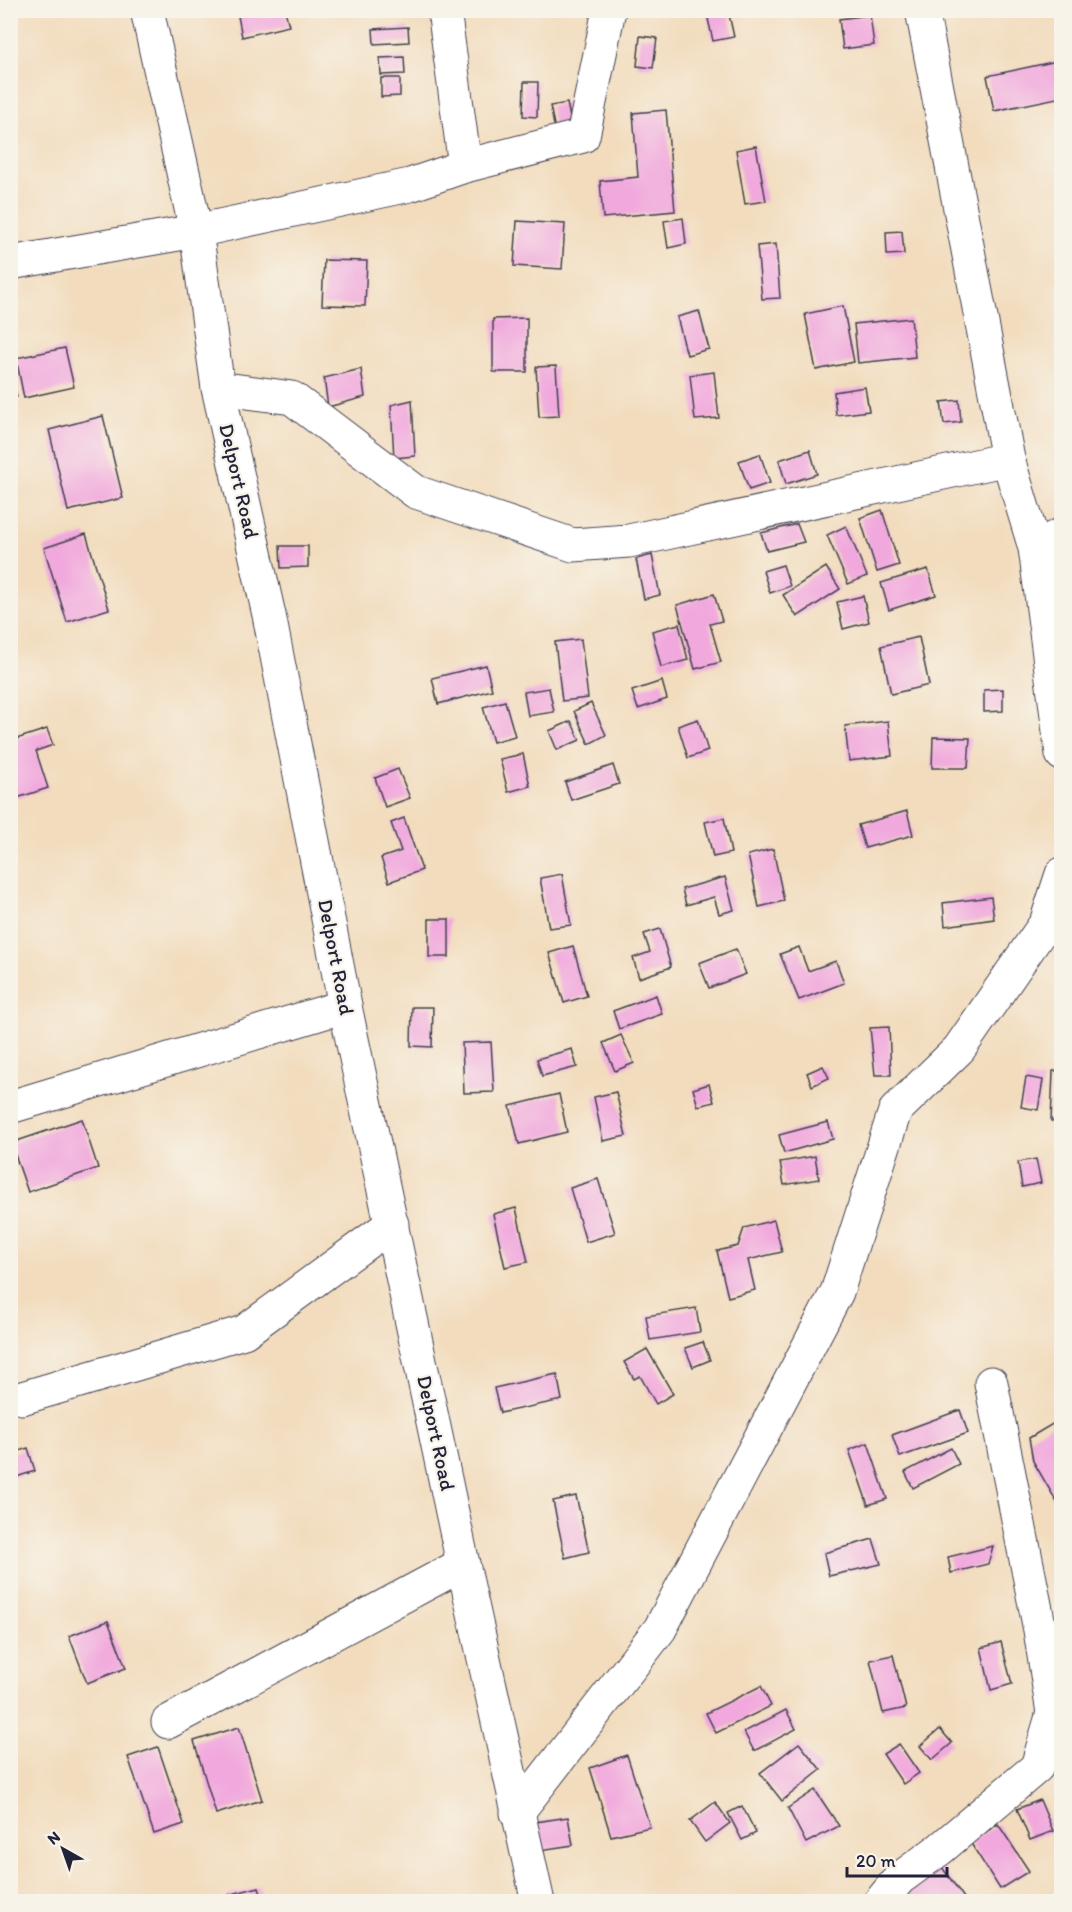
<svg xmlns="http://www.w3.org/2000/svg" width="1072" height="1912" viewBox="0 0 1072 1912" font-family="Itim,sans-serif">
<rect width="100%" height="100%" fill="#f7f3e8"/>
<filter id="ink" filterUnits="userSpaceOnUse"><feTurbulence type="fractalNoise" baseFrequency=".0167" numOctaves="2"/><feDisplacementMap in="SourceGraphic" scale="12" xChannelSelector="R" yChannelSelector="G"/><feConvolveMatrix kernelMatrix="1 2 1 2 8 2 1 2 1" color-interpolation-filters="sRGB"/></filter>
<filter id="wash" filterUnits="userSpaceOnUse"><feTurbulence type="fractalNoise" baseFrequency=".008" numOctaves="4" result="noise"/><feDisplacementMap in="SourceGraphic" scale="24" xChannelSelector="R" yChannelSelector="G"/><feGaussianBlur stdDeviation="1.35" result="paint"/><feColorMatrix in="noise" values="0 0 0 0 0 0 0 0 0 0 0 0 0 0 0 0 0 1.4 0 .05"/><feComposite in="paint" operator="in"/></filter>
<g filter="url(#wash)">
<rect width="100%" height="100%" fill="#f2dcbd"/>
<g id="blocks">
<g fill="#f1a9dd">
<polygon points="264,10 285,10 289,26 242,37 238,16"/>
<polygon points="706,10 728,10 734,37 713,41"/>
<polygon points="870,15 874,45 843,49 839,19"/>
<polygon points="408,27 409,42 374,44 373,29"/>
<polygon points="640,36 657,38 653,68 637,66"/>
<polygon points="404,57 405,74 381,75 380,58"/>
<polygon points="1062,60 1062,97 994,111 987,76"/>
<polygon points="381,78 400,78 400,96 381,97"/>
<polygon points="524,82 538,82 537,117 523,116"/>
<polygon points="567,103 572,127 555,130 550,106"/>
<polygon points="666,110 675,211 603,218 600,181 638,177 633,113"/>
<polygon points="756,146 766,201 745,204 736,150"/>
<polygon points="683,218 686,244 668,248 664,221"/>
<polygon points="517,221 565,224 562,269 514,266"/>
<polygon points="902,231 904,254 887,255 886,232"/>
<polygon points="776,244 780,298 762,299 757,246"/>
<polygon points="324,260 367,261 365,306 322,305"/>
<polygon points="843,306 854,362 816,370 805,314"/>
<polygon points="699,311 709,349 687,355 677,317"/>
<polygon points="527,318 527,372 493,372 493,319"/>
<polygon points="911,318 915,357 858,363 854,324"/>
<polygon points="65,348 74,387 24,398 16,358"/>
<polygon points="556,366 559,416 539,417 536,367"/>
<polygon points="361,369 365,397 328,407 324,378"/>
<polygon points="10,370 17,397 10,398"/>
<polygon points="714,372 719,418 695,420 690,375"/>
<polygon points="865,387 869,411 836,415 834,392"/>
<polygon points="412,400 415,456 394,458 391,405"/>
<polygon points="959,400 961,422 944,424 941,402"/>
<polygon points="103,416 123,498 68,511 49,430"/>
<polygon points="810,450 817,474 786,484 779,460"/>
<polygon points="760,454 770,483 749,490 739,461"/>
<polygon points="882,510 899,565 877,572 860,518"/>
<polygon points="797,524 804,542 767,551 761,533"/>
<polygon points="846,526 867,576 848,584 827,535"/>
<polygon points="86,534 109,609 67,622 44,548"/>
<polygon points="280,546 308,546 308,567 281,568"/>
<polygon points="652,555 660,595 644,599 636,559"/>
<polygon points="783,565 790,586 770,593 763,571"/>
<polygon points="826,567 840,589 797,617 783,595"/>
<polygon points="928,569 936,595 889,610 881,583"/>
<polygon points="714,594 722,621 710,624 721,662 695,669 677,605"/>
<polygon points="863,596 869,622 843,629 837,602"/>
<polygon points="679,624 688,660 661,667 652,631"/>
<polygon points="919,637 929,685 891,694 881,646"/>
<polygon points="581,639 588,698 562,701 555,642"/>
<polygon points="486,665 492,690 438,704 432,678"/>
<polygon points="662,681 667,699 638,709 632,691"/>
<polygon points="549,688 554,712 528,716 524,692"/>
<polygon points="1003,689 1003,711 984,712 984,690"/>
<polygon points="505,701 515,736 493,742 483,707"/>
<polygon points="591,703 606,735 589,744 574,711"/>
<polygon points="698,719 708,751 688,758 678,726"/>
<polygon points="571,721 580,740 557,750 549,731"/>
<polygon points="888,721 892,756 849,761 845,726"/>
<polygon points="47,729 53,745 36,751 48,788 17,798 10,778 10,741"/>
<polygon points="933,737 970,738 968,768 932,768"/>
<polygon points="523,754 530,786 508,792 500,759"/>
<polygon points="613,765 619,784 571,800 565,782"/>
<polygon points="398,769 410,798 385,807 375,778"/>
<polygon points="907,811 913,835 865,848 858,825"/>
<polygon points="404,818 422,870 389,882 381,858 401,851 391,823"/>
<polygon points="724,818 731,853 713,857 705,822"/>
<polygon points="773,849 784,901 759,907 748,855"/>
<polygon points="562,874 571,925 549,928 540,878"/>
<polygon points="725,877 734,910 719,914 714,897 686,905 682,889"/>
<polygon points="991,897 994,919 945,926 943,903"/>
<rect x="429" y="919" width="20" height="38"/>
<polygon points="660,929 671,967 639,978 633,958 650,952 644,934"/>
<polygon points="573,946 587,996 564,1003 549,953"/>
<polygon points="799,947 808,971 836,961 844,983 799,1000 780,954"/>
<polygon points="736,949 746,974 709,988 699,963"/>
<polygon points="656,995 662,1014 619,1029 613,1011"/>
<polygon points="412,1007 433,1007 432,1047 411,1046"/>
<polygon points="889,1027 891,1075 875,1075 870,1028"/>
<polygon points="621,1035 634,1063 615,1071 603,1043"/>
<polygon points="491,1042 494,1092 464,1093 462,1043"/>
<polygon points="572,1049 577,1067 542,1076 537,1059"/>
<polygon points="823,1066 829,1078 812,1086 807,1073"/>
<polygon points="1053,1071 1062,1071 1062,1121 1051,1121"/>
<polygon points="1026,1077 1043,1080 1038,1110 1021,1107"/>
<polygon points="709,1084 714,1102 698,1106 693,1089"/>
<polygon points="616,1092 626,1136 603,1141 594,1097"/>
<polygon points="559,1094 567,1132 519,1144 510,1106"/>
<polygon points="82,1119 98,1168 28,1192 11,1143"/>
<polygon points="828,1122 833,1139 784,1153 779,1135"/>
<polygon points="815,1156 819,1179 784,1185 780,1162"/>
<polygon points="1036,1159 1041,1183 1022,1187 1018,1162"/>
<polygon points="598,1179 615,1233 586,1242 570,1188"/>
<polygon points="516,1208 528,1262 505,1267 493,1214"/>
<polygon points="774,1220 782,1252 748,1260 755,1290 728,1297 717,1251 738,1246 744,1228"/>
<polygon points="696,1308 700,1332 650,1340 646,1316"/>
<polygon points="703,1342 710,1360 693,1367 685,1348"/>
<polygon points="647,1349 673,1394 656,1404 640,1376 634,1379 624,1362"/>
<polygon points="557,1374 562,1400 500,1413 494,1388"/>
<polygon points="960,1410 968,1433 900,1457 892,1435"/>
<polygon points="1054,1423 1062,1442 1062,1511 1033,1461 1029,1438"/>
<polygon points="868,1443 887,1499 868,1505 849,1450"/>
<polygon points="28,1448 35,1471 10,1479 10,1454"/>
<polygon points="951,1448 959,1464 913,1488 905,1472"/>
<polygon points="576,1496 589,1552 565,1558 553,1501"/>
<polygon points="873,1539 881,1564 829,1576 824,1553"/>
<polygon points="993,1546 988,1564 951,1573 948,1557"/>
<polygon points="108,1621 126,1668 87,1683 69,1636"/>
<polygon points="1001,1642 1012,1684 991,1690 981,1648"/>
<polygon points="893,1655 906,1708 883,1713 870,1660"/>
<polygon points="761,1686 771,1706 716,1733 706,1713"/>
<polygon points="786,1710 796,1729 754,1751 744,1732"/>
<polygon points="239,1727 262,1800 216,1814 194,1741"/>
<polygon points="940,1729 952,1743 932,1760 920,1746"/>
<polygon points="799,1743 821,1770 782,1801 760,1773"/>
<polygon points="899,1744 919,1773 903,1784 883,1754"/>
<polygon points="158,1747 184,1824 154,1834 128,1757"/>
<polygon points="627,1755 650,1827 611,1836 590,1768"/>
<polygon points="815,1790 839,1826 806,1843 788,1808"/>
<polygon points="1040,1800 1053,1831 1030,1840 1017,1809"/>
<polygon points="715,1802 730,1823 705,1842 690,1821"/>
<polygon points="742,1806 756,1833 742,1840 728,1813"/>
<polygon points="568,1817 573,1845 540,1850 536,1822"/>
<polygon points="998,1824 1029,1871 1000,1889 970,1842"/>
<polygon points="939,1863 967,1902 904,1902 897,1893"/>
<polygon points="259,1887 263,1902 229,1902 228,1895"/>
</g>
</g>
</g>
<g filter="url(#ink)">
<use href="#blocks" fill-opacity="0" stroke="#413e4e" stroke-width="1.5"/>
<g fill="none" stroke-linecap="round" stroke-linejoin="round">
<defs>
<g id="minor">
<polyline points="147,10 196,231 218,388 269,615 345,1006 463,1564 538,1902"/>
<polyline points="444,10 465,166"/>
<polyline points="922,10 1008,459 1035,548 1062,754"/>
<polyline points="10,263 196,231 410,185 465,166 583,136 609,10"/>
<polyline points="218,388 292,398 416,492 573,545 629,541 1008,459"/>
<polyline points="1035,548 1062,534"/>
<polyline points="10,1107 345,1006"/>
<polyline points="991,1383 1040,1630 1053,1713"/>
<polyline points="22,1398 244,1332 392,1224"/>
<polyline points="168,1722 463,1564"/>
<polyline points="517,1813 660,1629 837,1292 895,1111 959,1049 1046,923 1062,874"/>
<polyline points="880,1902 899,1879 940,1849 1037,1767 1053,1713 1062,1708"/>
</g>
</defs>
<use href="#minor" stroke="#413e4e" stroke-width="35"/>
<use href="#minor" stroke="#fff" stroke-width="33"/>
</g>
</g>
<g text-anchor="middle" stroke-width="4.5" stroke-linejoin="round" paint-order="stroke">
<g font-size="21" fill="#22223b" stroke="#f7f3e8">
<text transform="translate(239 481) rotate(77)" y="7">Delport Road</text>
<text transform="translate(336 957) rotate(79)" y="7">Delport Road</text>
<text transform="translate(436 1433) rotate(78)" y="7">Delport Road</text>
</g>
</g>
<rect width="1072" height="1912" fill="none" stroke="#f7f3e8" stroke-width="36"/>
<g transform="translate(63 1849) rotate(320)" stroke="#f7f3e8" stroke-width="4.5" paint-order="stroke">
<path d="M0-4.5L10 22L0 15L-10 22Z" fill="#22223b"/>
<text y="-9" font-size="16" font-weight="bold" text-anchor="middle" fill="#22223b">N</text>
</g>
<path d="M847 1867v9h100v-9" fill="none" stroke="#22223b" stroke-width="3"/>
<text x="856" y="1867" font-size="18" fill="#22223b" stroke="#f7f3e8" stroke-width="4.5" paint-order="stroke">20 m</text>
</svg>
